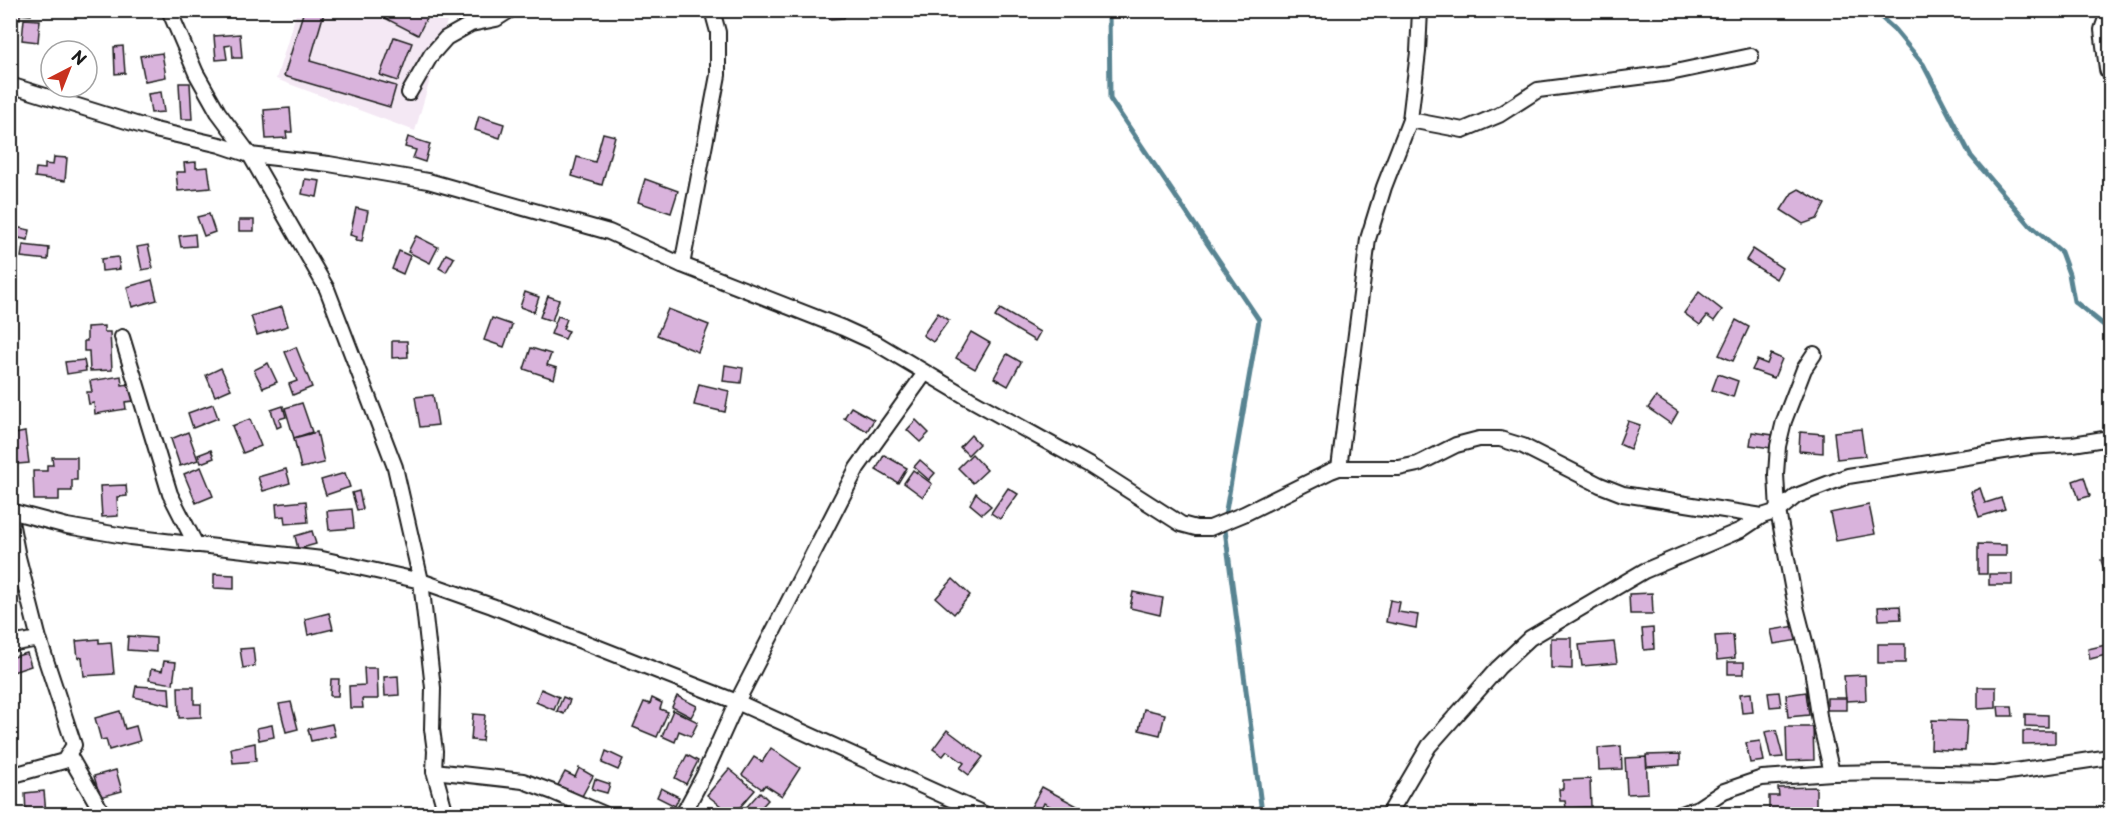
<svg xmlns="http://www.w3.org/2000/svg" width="2121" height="825" viewBox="0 0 2121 825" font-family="'Playpen Sans',sans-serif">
<rect width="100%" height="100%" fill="#fff"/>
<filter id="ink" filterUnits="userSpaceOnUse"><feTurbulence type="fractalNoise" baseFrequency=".0167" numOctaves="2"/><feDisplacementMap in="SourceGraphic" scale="12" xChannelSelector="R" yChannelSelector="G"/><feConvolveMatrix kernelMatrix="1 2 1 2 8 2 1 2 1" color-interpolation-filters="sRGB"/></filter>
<g filter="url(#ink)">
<polygon fill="#f4e8f4" points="297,11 450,11 415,131 276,79"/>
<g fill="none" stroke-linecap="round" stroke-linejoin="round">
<g stroke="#598492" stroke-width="5">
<polyline points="1109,10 1110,99 1259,320 1224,522 1261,805 1258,814"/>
<polyline points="1873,10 1894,29 1923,64 1971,156 2030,225 2061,252 2069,274 2074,301 2110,330"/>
</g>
</g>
<g fill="#d9b3dc" stroke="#1c1c1c" stroke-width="1.5">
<polygon points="10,10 31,10 31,15 20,14 20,19 10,18"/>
<polygon points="304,10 324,13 310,61 396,86 390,107 284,76"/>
<polygon points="376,10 428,10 430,11 418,35 375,13"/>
<polygon points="822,10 847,10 844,18 830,19 821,13"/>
<polygon points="24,19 40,20 38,42 22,40"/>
<polygon points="240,34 242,58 233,58 232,45 225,46 227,59 216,60 214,36"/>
<polygon points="394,37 412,43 398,81 380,75"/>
<polygon points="123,46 125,73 115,74 114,47"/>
<polygon points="162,53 166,77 145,81 140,56"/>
<polygon points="179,83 190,83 192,119 181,119"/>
<polygon points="161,92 164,112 151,113 148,94"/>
<polygon points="290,108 292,132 286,132 287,138 266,139 264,110"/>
<polygon points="479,116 504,124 500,138 475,130"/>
<polygon points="603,133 615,136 602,185 572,176 577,157 595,162"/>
<polygon points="408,137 430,144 425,162 413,158 416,150 405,147"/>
<polygon points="54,157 67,158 65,181 35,177 36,168 45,169 45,164 53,165"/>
<polygon points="196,162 196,168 208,167 211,188 178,191 176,172 185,172 184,163"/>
<polygon points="305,179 320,181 317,197 302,194"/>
<polygon points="645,179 678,191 671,213 638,202"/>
<polygon points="1799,189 1825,204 1817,219 1803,224 1781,210 1792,193"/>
<polygon points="356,208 368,211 362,241 356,240 357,237 350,235"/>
<polygon points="209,214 215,232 204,236 197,217"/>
<rect x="239" y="220" width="15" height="11"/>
<polygon points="10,226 30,230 28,240 19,238 16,251 10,250"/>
<polygon points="195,234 196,246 181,247 179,236"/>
<polygon points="416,236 438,247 430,263 408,252"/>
<polygon points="23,245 49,248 48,260 21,257"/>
<polygon points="148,245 153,268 142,270 137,247"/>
<polygon points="1753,249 1782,268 1776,279 1746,260"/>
<polygon points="399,251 410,256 403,274 392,269"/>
<polygon points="446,254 454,258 446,272 439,268"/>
<polygon points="118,257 120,269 102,271 101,259"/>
<polygon points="152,280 157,300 132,307 127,287"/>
<polygon points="525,292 539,297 534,312 520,307"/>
<polygon points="1699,292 1722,310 1714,321 1707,316 1700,325 1684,313"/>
<polygon points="548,296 559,300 552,321 540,317"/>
<polygon points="282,307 288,326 257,335 251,316"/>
<polygon points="668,309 709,325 698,352 657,335"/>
<polygon points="1000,309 1040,332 1035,341 995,317"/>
<polygon points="938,313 949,320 933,342 923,335"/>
<polygon points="558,316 567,319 563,329 569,331 565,339 551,334"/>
<polygon points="492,318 512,325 504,347 484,340"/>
<polygon points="1736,320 1749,327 1733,361 1719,355"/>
<polygon points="104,326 104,332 110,332 112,370 90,371 89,351 84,351 84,341 87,341 87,327"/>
<polygon points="971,332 990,343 975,369 956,358"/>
<polygon points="392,341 407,341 408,357 392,358"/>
<polygon points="296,347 312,387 293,395 289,384 297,381 285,352"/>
<polygon points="531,348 551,354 547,365 557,368 554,379 524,369"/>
<polygon points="1007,354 1021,362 1008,386 994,378"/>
<polygon points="1771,354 1782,359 1774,378 1752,370 1757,360 1767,364"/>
<polygon points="84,360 86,371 67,374 65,362"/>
<polygon points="268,363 277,382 263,388 254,370"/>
<polygon points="725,365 743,368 741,383 723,381"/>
<polygon points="221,368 231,389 215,396 206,375"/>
<polygon points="1718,374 1738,381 1733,397 1712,390"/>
<polygon points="121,376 122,385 130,384 133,401 125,402 126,409 95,414 94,403 89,404 87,392 92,392 90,381"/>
<polygon points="699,384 729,391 725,412 694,405"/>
<polygon points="433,395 438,425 420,427 415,397"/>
<polygon points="1656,397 1678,412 1671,424 1648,408"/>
<polygon points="302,403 312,432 294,438 285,408"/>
<polygon points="213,404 218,418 193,428 188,413"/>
<polygon points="283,406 286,417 279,419 281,426 277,428 271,410"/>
<polygon points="851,407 874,420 867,431 844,418"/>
<polygon points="250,419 261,446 243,453 232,426"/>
<polygon points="916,420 929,433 920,442 907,430"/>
<polygon points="1628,421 1640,425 1630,449 1619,444"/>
<polygon points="1861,429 1865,456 1837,459 1834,432"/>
<polygon points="25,432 29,463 18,464 14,434"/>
<polygon points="188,432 198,460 180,466 171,439"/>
<polygon points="317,432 324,463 301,468 294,438"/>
<polygon points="1752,432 1773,435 1771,448 1750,445"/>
<polygon points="1800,432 1823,434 1823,453 1799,451"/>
<polygon points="971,435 979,444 968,455 960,447"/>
<polygon points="211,450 214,458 201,463 198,455"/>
<polygon points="972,454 987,470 973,483 958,468"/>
<polygon points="884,455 907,468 898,483 876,470"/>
<polygon points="52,457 77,457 77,480 72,480 72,491 59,491 59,500 34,500 33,471 47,471 47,465 53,465"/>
<polygon points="920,460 935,473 929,480 914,467"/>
<polygon points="201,467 213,496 196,503 184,474"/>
<polygon points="286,469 290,483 263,491 258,477"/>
<polygon points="913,470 932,484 923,497 904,483"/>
<polygon points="345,473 350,487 326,495 321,480"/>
<polygon points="2084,477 2090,496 2079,499 2073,481"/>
<polygon points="126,485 127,496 117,497 118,516 102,517 100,486"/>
<polygon points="1008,488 1018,494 1000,519 991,513"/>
<polygon points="1980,488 1985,503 2001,498 2005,509 1979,517 1971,492"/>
<polygon points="359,491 363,509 357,510 352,493"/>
<polygon points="976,493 991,506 982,514 970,504"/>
<polygon points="306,501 308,522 285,524 284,516 277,517 276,504"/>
<polygon points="1869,505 1875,534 1836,541 1830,513"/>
<polygon points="352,509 354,528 329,530 327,511"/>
<polygon points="312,531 316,544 298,549 295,536"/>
<polygon points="1978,544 2006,545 2006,556 1987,556 1987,574 1978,574"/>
<polygon points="2110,557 2110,572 2105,573 2101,560"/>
<polygon points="214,574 234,575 234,589 214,588"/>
<rect x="1989" y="574" width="23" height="11"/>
<polygon points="953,579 970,595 954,614 936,598"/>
<polygon points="1133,592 1163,598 1160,615 1130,608"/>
<polygon points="1652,593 1653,614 1630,614 1629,594"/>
<polygon points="1390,600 1400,602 1398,612 1418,615 1416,628 1386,622"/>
<polygon points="1900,606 1901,619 1879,620 1878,607"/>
<polygon points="329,613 333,629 308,635 305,619"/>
<polygon points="1796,626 1799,640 1774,644 1771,630"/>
<polygon points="1653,628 1654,649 1644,650 1642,629"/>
<polygon points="1733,635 1735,658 1717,660 1715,636"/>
<polygon points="128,636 156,638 156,652 127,650"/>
<polygon points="1551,638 1572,638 1572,669 1551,668"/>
<polygon points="99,639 99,643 111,642 114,674 84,676 82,657 78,658 76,641"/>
<polygon points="1614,642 1617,663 1582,666 1579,645"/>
<rect x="1878" y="644" width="27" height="19"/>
<polygon points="2110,644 2110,654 2090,659 2088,649"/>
<polygon points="253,648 255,666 243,668 240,649"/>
<polygon points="27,653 31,666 10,673 10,658"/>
<polygon points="164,661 176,662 173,684 149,680 151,669 162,671"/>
<rect x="1728" y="662" width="16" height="12"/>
<polygon points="364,668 377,668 378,699 362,699 363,708 350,708 349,686 365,685"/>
<polygon points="1865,675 1866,700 1846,701 1844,676"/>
<polygon points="398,676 399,695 385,696 384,677"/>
<polygon points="331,679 339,679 338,696 330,696"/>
<polygon points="136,686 169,688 170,705 134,697"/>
<polygon points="178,687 194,687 194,704 201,704 201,717 179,718"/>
<polygon points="1978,687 1996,687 1996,708 1978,709"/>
<polygon points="541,689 559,697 554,710 536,702"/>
<polygon points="1779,692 1781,706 1770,707 1768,693"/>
<polygon points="1806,692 1809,715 1788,717 1786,695"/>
<polygon points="1751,693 1753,712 1742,713 1740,694"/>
<polygon points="677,696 697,706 691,717 672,707"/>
<polygon points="563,697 570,700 564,714 557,711"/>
<polygon points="652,698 662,703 660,709 668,712 657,737 633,727 644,702 650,704"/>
<rect x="1827" y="698" width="19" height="12"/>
<polygon points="291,702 298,729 286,732 279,704"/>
<polygon points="1998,706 2012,706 2013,716 1999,716"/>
<polygon points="1144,709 1165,714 1160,735 1139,730"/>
<polygon points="673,710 698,722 691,736 679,731 675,742 662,736"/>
<polygon points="120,711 125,729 136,726 140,741 109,750 106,739 101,740 95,718"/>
<polygon points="473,714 485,715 482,741 471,740"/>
<polygon points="2025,714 2048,715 2048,727 2025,726"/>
<polygon points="1932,720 1967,721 1965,751 1931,749"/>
<polygon points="332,724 335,736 311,741 308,729"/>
<polygon points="272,725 274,737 259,740 257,728"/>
<polygon points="1786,727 1813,727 1814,760 1787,761"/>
<polygon points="947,730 983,757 969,775 960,768 964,763 947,751 943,756 933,749"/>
<polygon points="1776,730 1783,757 1771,758 1765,732"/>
<polygon points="2023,731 2055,731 2055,743 2023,744"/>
<polygon points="1760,741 1764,761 1750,763 1746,743"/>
<polygon points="255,743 256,761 233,763 231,748"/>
<polygon points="1621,746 1622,769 1599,770 1598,748"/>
<polygon points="771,748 800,768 782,796 765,785 762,789 742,775 754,757 762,762"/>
<polygon points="606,751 623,759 618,770 602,763"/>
<polygon points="1680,754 1680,765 1647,767 1646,755"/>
<polygon points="687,755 698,761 686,784 675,778"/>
<polygon points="1646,757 1648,793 1627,794 1625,758"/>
<polygon points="579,768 593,776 581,798 558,785 565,772 575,777"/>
<polygon points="729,769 755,790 734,814 731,814 707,795"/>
<polygon points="116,770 122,791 100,797 94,776"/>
<polygon points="595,779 610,784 607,793 592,789"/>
<polygon points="1590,779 1591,807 1566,808 1565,801 1560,801 1559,789 1563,789 1563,780"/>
<polygon points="1042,787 1081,808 1077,814 1065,814 1044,803 1040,812 1031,807"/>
<polygon points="1816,787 1816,814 1769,814 1769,796 1779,796 1778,788"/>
<polygon points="661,788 679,797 675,806 657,797"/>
<polygon points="44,791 46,814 26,814 25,793"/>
<polygon points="760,792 768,800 755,814 745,814 742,812"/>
</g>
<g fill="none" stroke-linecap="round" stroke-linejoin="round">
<defs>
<g id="street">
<polyline points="169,10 196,73 218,112 250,155 327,289 395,467 421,581 433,688 432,729 435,751 434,771 446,814"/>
<polyline points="10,85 155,130 220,145 250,155 329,164 428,181 609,232 682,265 843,328 876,343 970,399 1089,465 1181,524 1196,528 1210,528 1244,514 1331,471 1339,468 1399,468 1418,464 1456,445 1479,439 1500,439 1523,446 1600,485 1623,494 1762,516 1778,511 1796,496 1848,476 2029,447 2073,444 2110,438"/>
<polyline points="409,93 431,55 446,38 471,24 496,19 510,10"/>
<polyline points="1410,120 1463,130 1499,115 1538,90 1670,73 1751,56"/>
<polyline points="682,265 718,75 718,32 712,10"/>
<polyline points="122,337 170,494 196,545"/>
<polyline points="1814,354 1804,369 1784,421 1778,446 1776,474 1778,511 1796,607 1812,669 1820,722 1832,773"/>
<polyline points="1339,468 1368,239 1384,187 1410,120 1418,52 1420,10"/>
<polyline points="10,511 67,526 130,537 322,559 421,581 492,606 737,702 984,814"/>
<polyline points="10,516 18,557 39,639 74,745 64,761 10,776"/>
<polyline points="10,644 39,639"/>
<polyline points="69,755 103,814"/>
<polyline points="434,771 523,781 553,792 604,814"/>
<polyline points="683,814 704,775 737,702 857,468 925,373"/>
<polyline points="1389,814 1429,746 1498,668 1530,638 1644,571 1741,530 1762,516"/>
<polyline points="1682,814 1698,808 1724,791 1762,778 1832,773 1888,772 1995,774 2110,757"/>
</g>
<polyline id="secondary" points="2110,16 2105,30 2110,69"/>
</defs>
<use href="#street" stroke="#1c1c1c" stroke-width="18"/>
<use href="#secondary" stroke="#1c1c1c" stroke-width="24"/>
<use href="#street" stroke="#fff" stroke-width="14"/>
<use href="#secondary" stroke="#fff" stroke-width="20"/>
</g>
</g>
<rect width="2121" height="825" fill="none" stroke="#fff" stroke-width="36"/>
<rect x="18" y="18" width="2085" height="789" fill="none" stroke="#1c1c1c" stroke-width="2" filter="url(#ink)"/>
<g transform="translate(69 69) rotate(42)"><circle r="28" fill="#ffffff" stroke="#a4a4a4" stroke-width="1.5"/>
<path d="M0-4.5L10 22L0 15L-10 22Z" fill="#c8321e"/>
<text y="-9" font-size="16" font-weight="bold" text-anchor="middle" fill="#1c1c1c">N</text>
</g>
</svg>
